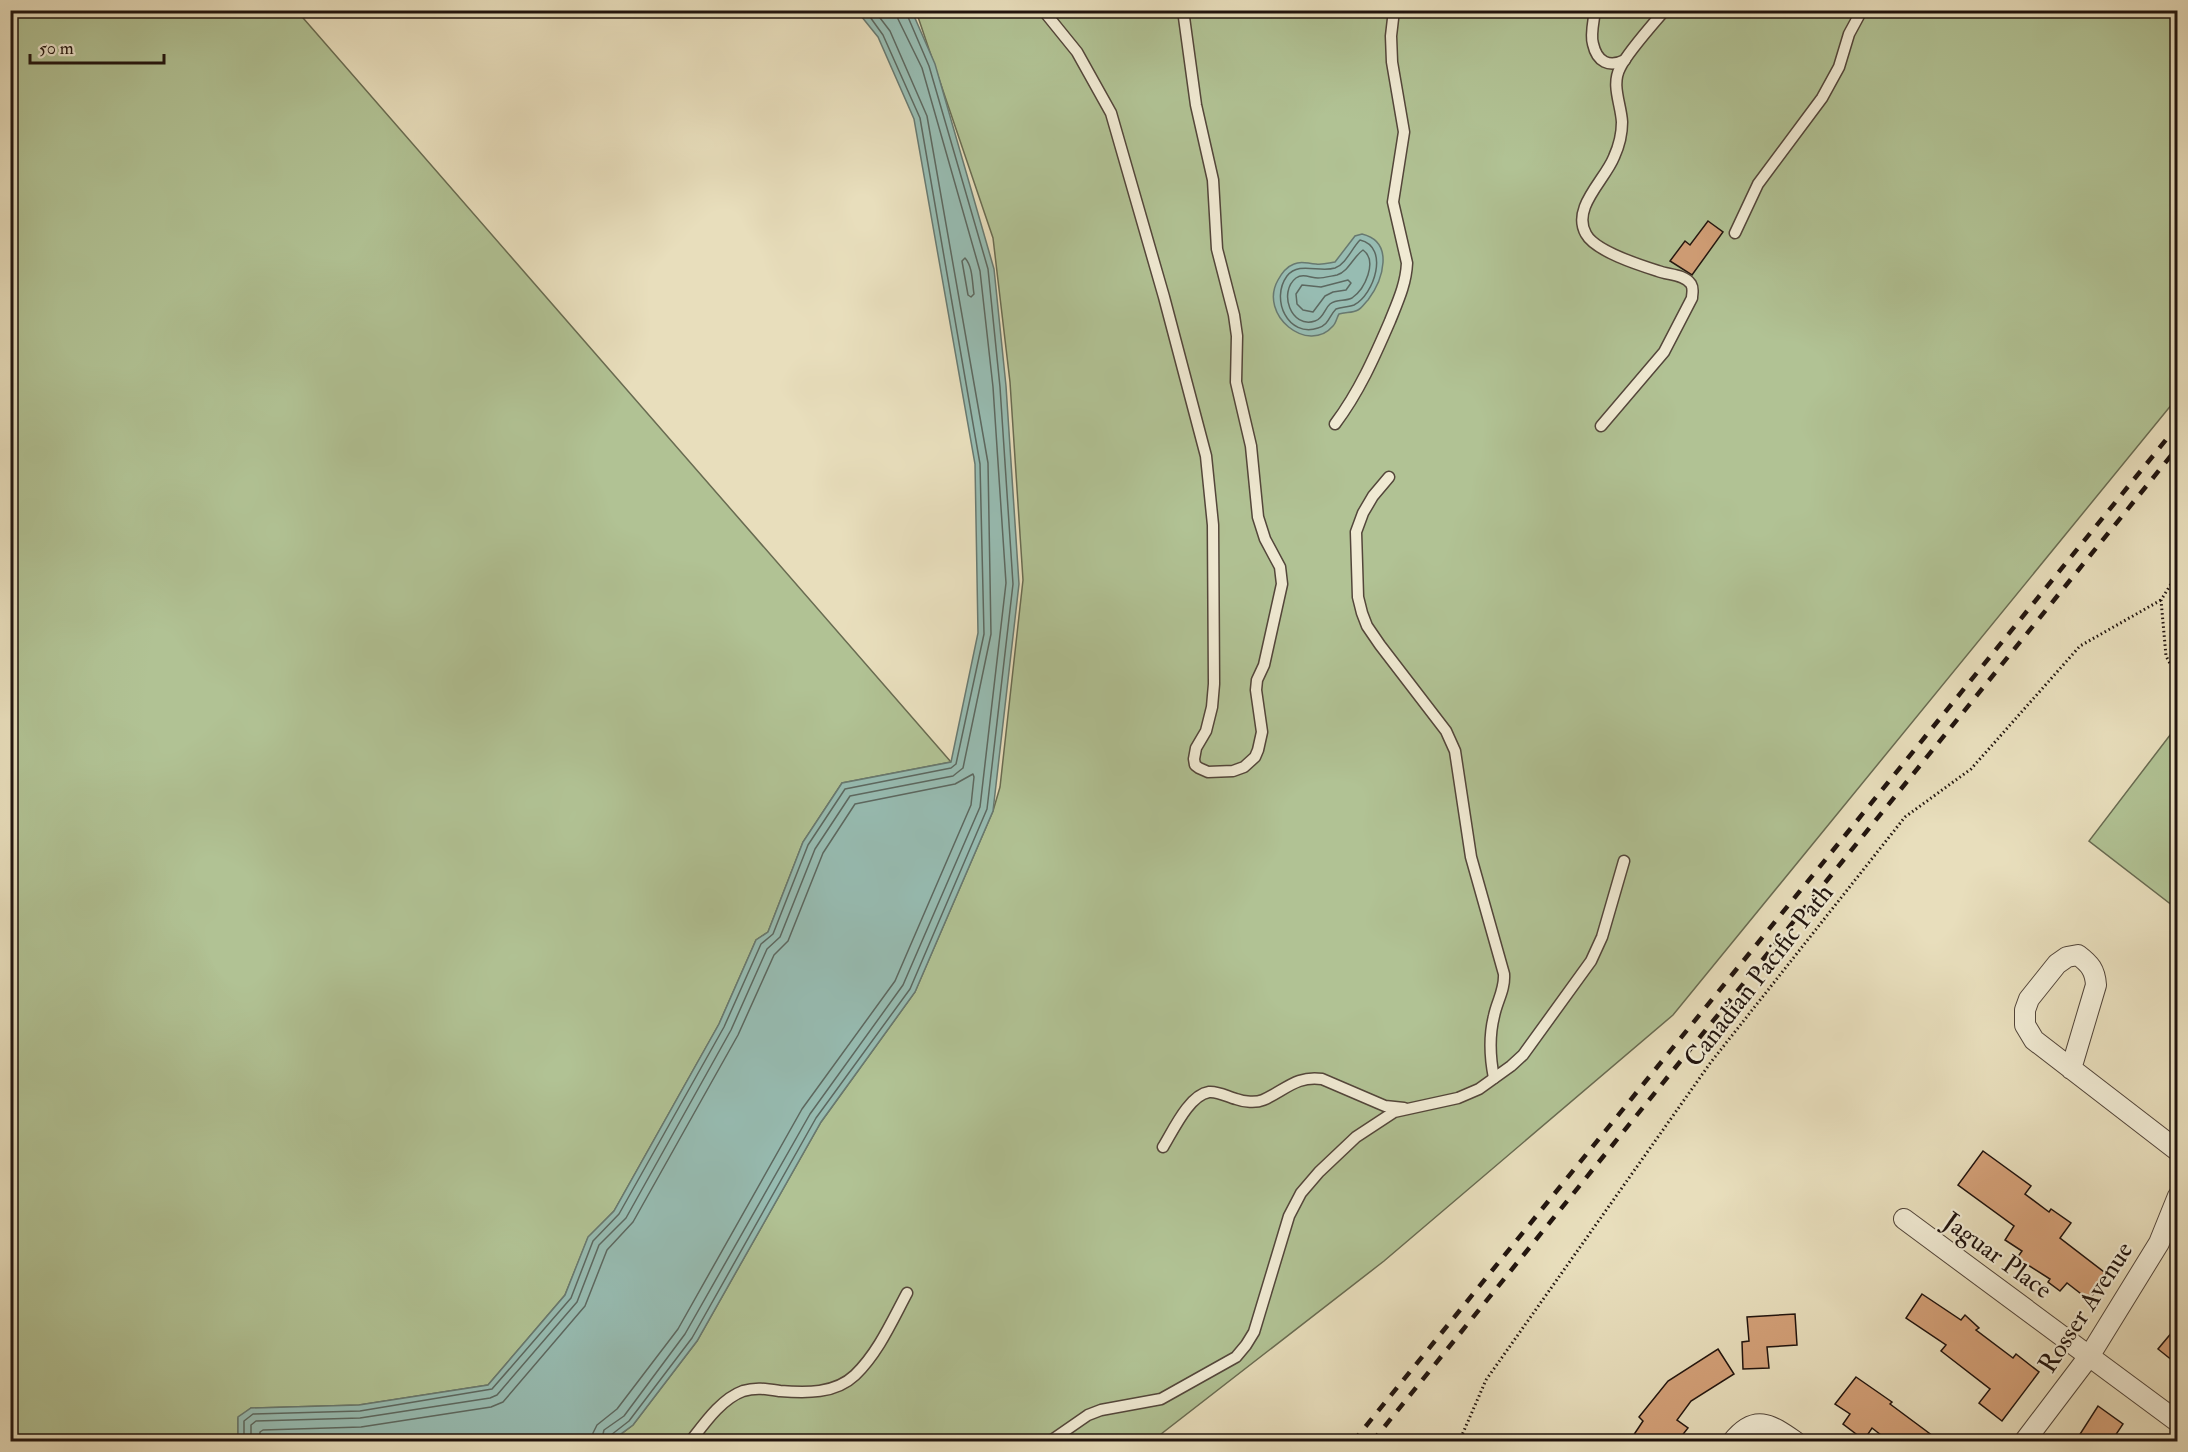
<svg xmlns="http://www.w3.org/2000/svg" width="2188" height="1452" viewBox="0 0 2188 1452" font-family="'IM FELL Double Pica',serif">
<rect width="100%" height="100%" fill="#e8debc"/>
<filter id="stains"><feTurbulence type="fractalNoise" baseFrequency=".00333" numOctaves="4"/><feColorMatrix values="0 0 0 0 .2 0 0 0 0 .09 0 0 0 0 .02 0 0 0 .5 -.17"/></filter>
<radialGradient id="worn" r=".72"><stop offset=".6" stop-color="#630" stop-opacity="0"/><stop offset="1" stop-color="#630" stop-opacity=".3"/></radialGradient>
<g fill="#b1c294" stroke="#696b51" stroke-width="1.5">
<polygon points="11,11 297,11 951,762 842,783 803,842 768,932 756,940 719,1024 614,1211 588,1238 565,1295 488,1385 359,1405 251,1408 238,1418 238,1441 11,1441 10,1389 13,1370 11,1200"/>
<polygon points="916,11 2177,11 2177,398 1673,1015 1384,1261 1152,1441 611,1442 633,1425 697,1341 821,1122 915,992 993,811 1000,787 1023,580 1010,382 993,238"/>
<polygon points="2177,726 2177,909 2089,841"/>
</g>
<g fill="#97bcb2" stroke="#687970" stroke-width="1.5">
<polygon points="857,11 909,11 914,16 935,64 994,269 1006,386 1019,584 993,811 915,992 821,1122 697,1341 633,1425 611,1441 238,1441 238,1417 251,1408 359,1405 488,1385 565,1295 588,1237 614,1211 719,1024 756,940 768,932 803,842 842,783 951,762 978,633 975,464 914,119 878,37"/>
<path d="M1362,234C1395,242 1383,280 1368,300C1365,303 1362,308 1358,310C1353,313 1345,312 1339,314C1337,317 1336,323 1333,326C1308,355 1258,315 1278,280C1282,273 1286,267 1294,264C1302,260 1308,264 1316,264C1322,265 1329,263 1335,262L1355,236Z"/>
</g>
<g fill="none" stroke-linecap="round" stroke-linejoin="round">
<g stroke="#5c6860" stroke-width="1.5">
<path d="M1360,240C1390,247 1374,295 1354,305C1349,307 1342,307 1336,309C1329,316 1329,325 1318,328C1288,338 1270,299 1287,276C1299,261 1319,273 1335,268C1346,264 1352,248 1360,240Z"/>
<path d="M1363,250C1378,261 1365,289 1352,298C1345,302 1337,298 1330,304C1324,309 1324,318 1315,321C1291,329 1278,292 1296,278C1303,273 1311,278 1318,278C1324,278 1331,276 1337,275C1349,271 1353,257 1363,250Z"/>
<path d="M965,258C973,267 972,282 974,294L971,297L968,295L962,261Z"/>
<polygon points="1348,280 1351,283 1346,290 1333,292 1325,296 1313,312 1303,310 1297,304 1296,294 1302,285 1321,287"/>
<polyline points="244,1442 244,1421 253,1414 360,1411 492,1389 571,1298 593,1241 619,1214 724,1027 761,944 773,934 808,845 845,789 951,768 956,764 984,634 980,464 920,118 883,35 865,10"/>
<polyline points="251,1442 251,1425 256,1421 360,1418 490,1398 497,1395 577,1302 599,1245 626,1218 731,1030 767,949 780,937 815,849 850,796 953,776 963,768 991,634 988,463 927,116 890,31 874,10"/>
<polyline points="260,1442 260,1432 263,1430 361,1427 491,1407 503,1402 585,1306 607,1250 633,1222 738,1035 774,955 788,941 823,853 855,804 955,784 973,774 974,777 971,805 895,981 802,1109 678,1329 617,1409 597,1425 593,1433 592,1442"/>
<polyline points="601,1442 604,1430 624,1416 685,1334 810,1114 903,985 980,807 1006,583 993,387 980,271 922,68 898,19 897,10"/>
<polyline points="608,1442 611,1435 629,1421 692,1338 816,1118 910,989 987,809 1013,584 1000,387 988,269 929,66 905,10"/>
</g>
</g>
<g fill="#d3a078" stroke="#21140e" stroke-width="1.5">
<polygon points="1708,221 1723,232 1692,275 1670,261 1685,241 1690,245"/>
<polygon points="1983,1151 2031,1186 2025,1194 2049,1212 2051,1209 2071,1223 2060,1238 2108,1275 2089,1300 2067,1283 2060,1291 2048,1282 2050,1279 2017,1258 2022,1251 2005,1240 2014,1226 1958,1185"/>
<polygon points="1922,1294 1961,1320 1965,1315 1979,1328 1976,1330 2013,1358 2016,1354 2039,1372 2002,1421 1979,1403 1990,1389 1941,1351 1946,1345 1906,1318"/>
<polygon points="1795,1314 1797,1345 1767,1347 1769,1368 1743,1369 1742,1342 1749,1341 1747,1317"/>
<polygon points="2178,1325 2178,1365 2158,1349"/>
<polygon points="1718,1349 1734,1374 1691,1401 1677,1420 1688,1428 1677,1442 1629,1442 1643,1421 1639,1417 1668,1381"/>
<polygon points="1856,1377 1892,1402 1890,1404 1941,1442 1890,1442 1872,1428 1864,1440 1843,1424 1850,1414 1835,1404"/>
<polygon points="2098,1406 2123,1424 2111,1442 2075,1442"/>
</g>
<g fill="none" stroke-linecap="round" stroke-linejoin="round">
<defs>
<g id="lane">
<polyline points="1043,10 1077,52 1111,113 1164,297 1206,456 1213,525 1214,684 1212,707 1206,731 1196,748 1194,759 1195,765 1199,768 1208,772 1233,771 1244,767 1255,757 1258,750 1262,732 1256,690 1257,680 1264,665 1282,584 1280,567 1265,539 1258,517 1251,446 1236,382 1237,336 1234,315 1217,249 1213,180 1196,105 1183,10"/>
<path d="M1595,10C1594,20 1590,35 1593,44C1597,62 1609,68 1625,60"/>
<polyline points="1735,233 1758,184 1822,98 1839,67 1849,34 1862,10"/>
<path d="M1335,424C1359,392 1374,358 1390,321C1398,301 1406,284 1407,263L1393,202L1404,132L1392,62L1391,36L1394,10"/>
<path d="M1601,426L1664,352L1692,298C1692,293 1694,289 1691,284C1684,274 1668,275 1658,271C1639,265 1595,251 1586,234C1571,208 1605,180 1614,157C1619,146 1622,134 1622,122C1621,104 1611,85 1620,68C1627,53 1653,24 1665,10"/>
<path d="M1389,477L1373,496L1363,513L1356,532L1358,597L1362,613L1367,626L1380,645L1446,731L1455,751L1471,857L1504,974C1505,990 1497,1001 1494,1016C1489,1036 1490,1058 1494,1078"/>
<path d="M1163,1147C1173,1131 1189,1095 1209,1092C1218,1091 1228,1097 1236,1099C1244,1102 1256,1103 1263,1100C1284,1091 1297,1075 1322,1079L1385,1106L1404,1108"/>
<path d="M690,1442C704,1424 721,1399 743,1391C756,1387 767,1389 780,1391C806,1393 835,1394 855,1375C878,1353 892,1321 907,1293"/>
<polyline points="1049,1442 1088,1415 1101,1410 1161,1399 1236,1357 1246,1345 1254,1332 1289,1216 1301,1193 1319,1172 1356,1137 1394,1112 1458,1098 1479,1089 1511,1066 1523,1055 1591,961 1602,937 1624,861"/>
</g>
<g id="street">
<path d="M2071,1069L2096,985C2095,970 2090,964 2078,955L2067,957L2057,964L2029,999L2025,1010V1025L2034,1040L2178,1151"/>
<polyline points="1904,1219 2178,1422"/>
<path d="M1732,1442C1755,1413 1770,1424 1796,1442"/>
<polyline points="2024,1442 2090,1355 2159,1243 2178,1196"/>
</g>
</defs>
<use href="#lane" stroke="#53463a" stroke-width="13"/>
<use href="#street" stroke="#53463a" stroke-width="22"/>
<g stroke="#21140e" stroke-width="3" stroke-dasharray="1.5 3" stroke-linecap="butt">
<polyline points="2178,573 2161,600 2166,656 2178,678"/>
<polyline points="1459,1442 1486,1380 1711,1062 1905,817 1971,769 2080,646 2161,600"/>
</g>
<use href="#lane" stroke="#f0ead3" stroke-width="10"/>
<use href="#street" stroke="#f0ead3" stroke-width="20"/>
<g stroke="#21140e" stroke-width="4.5" stroke-dasharray="10 10" stroke-linecap="butt">
<polyline points="1353,1442 2178,425"/>
<polyline points="1372,1442 2178,447"/>
</g>
</g>
<g text-anchor="middle" stroke-width="4.5" stroke-linejoin="round" paint-order="stroke">
<g font-size="26" fill="#21140e" stroke="#f0ead3">
<text transform="translate(1758 975) rotate(-52)" y="9">Canadian Pacific Path</text>
<text transform="translate(1998 1255) rotate(36)" y="9">Jaguar Place</text>
<text transform="translate(2085 1307) rotate(-57)" y="9">Rosser Avenue</text>
</g>
</g>
<rect width="2188" height="1452" fill="none" stroke="#e8debc" stroke-width="36"/>
<rect x="12" y="12" width="2164" height="1428" fill="none" stroke="#21140e" stroke-width="3"/>
<rect x="18" y="18" width="2152" height="1416" fill="none" stroke="#21140e" stroke-width="1.5"/>
<path d="M30 54v9h134v-9" fill="none" stroke="#21140e" stroke-width="3"/>
<text x="39" y="54" font-size="18" fill="#21140e" stroke="#f0ead3" stroke-width="4.5" paint-order="stroke">50 m</text>
<rect width="100%" height="100%" filter="url(#stains)"/>
<rect width="100%" height="100%" fill="url(#worn)"/>
</svg>
